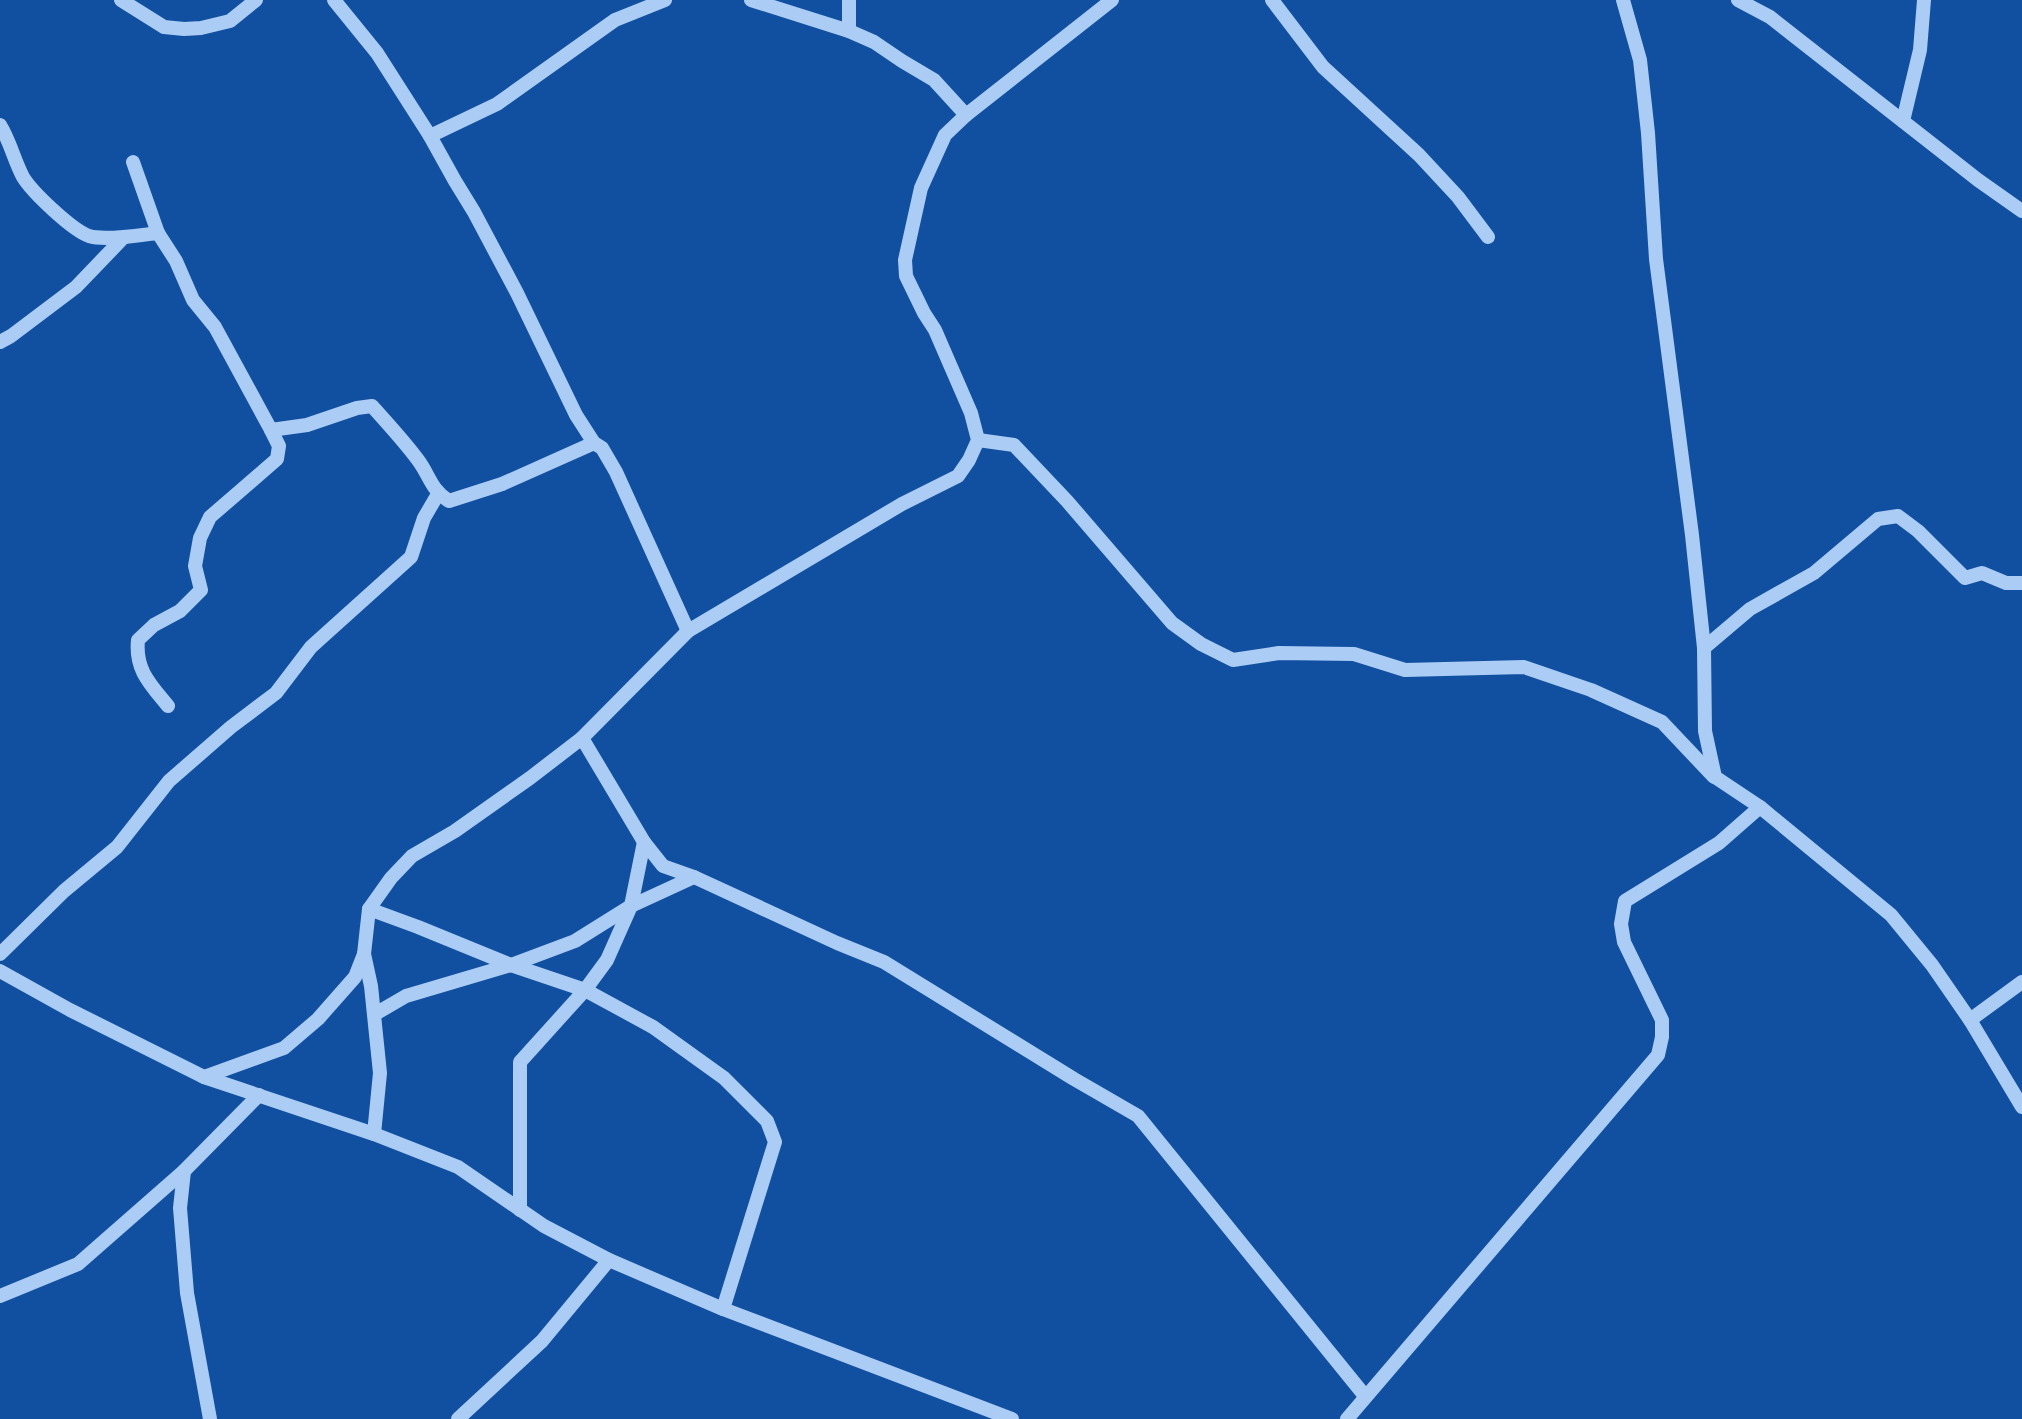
<svg xmlns="http://www.w3.org/2000/svg" width="2022" height="1419" viewBox="0 0 2022 1419" font-family="'Space Grotesk',sans-serif">
<rect width="100%" height="100%" fill="#114fa1"/>
<g fill="none" stroke-linecap="round" stroke-linejoin="round">
<g stroke="#aaccf5" stroke-width="14">
<polyline points="121,0 164,27 184,29 201,28 230,21 256,0"/>
<polyline points="334,0 377,53 430,136 497,104 615,20 665,0"/>
<polyline points="751,0 849,31 874,42 902,61 934,80 966,115"/>
<polyline points="1272,0 1323,67 1419,155 1458,197 1488,237"/>
<polyline points="1623,0 1640,60 1648,133 1656,259 1692,535 1704,648 1705,731 1715,777 1760,807 1891,915 1932,965 1970,1020 2022,1107"/>
<polyline points="1738,0 1770,17 1978,180 2022,211"/>
<polyline points="849,31 849,0"/>
<polyline points="1903,121 1920,50 1924,0"/>
<path d="M0,125C10,141 14,160 23,177C32,192 72,230 89,236C105,241 140,235 158,233"/>
<polyline points="430,136 455,181 474,212 517,293 576,415 594,443 602,448 616,472 688,631"/>
<path d="M133,162L158,233L176,261L193,300L215,327L271,430L307,425L357,408L372,406C388,424 404,441 418,460C430,476 431,490 449,501L502,484L594,443"/>
<polyline points="0,342 11,336 76,287 123,238"/>
<polyline points="978,440 1014,445 1067,501 1172,623 1201,644 1233,660 1279,653 1354,654 1405,670 1524,667 1591,690 1662,722 1714,777"/>
<polyline points="1704,648 1750,609 1814,573 1878,519 1898,516 1918,531 1965,578 1982,573 2006,583 2022,583"/>
<path d="M168,706C150,684 135,670 138,640L154,625L180,611L201,590L195,566L200,538L210,517L277,459L279,446L271,430"/>
<polyline points="582,738 644,842 663,866 694,877 837,943 884,962 1074,1079 1138,1116 1365,1396"/>
<polyline points="369,909 418,927 511,965 585,990 653,1027 724,1078 767,1121 775,1142 723,1309"/>
<polyline points="0,954 64,891 117,847 169,781 231,727 276,693 311,647 411,557 424,518 438,494"/>
<polyline points="364,954 371,986 380,1073 374,1134"/>
<polyline points="0,971 70,1010 204,1077 374,1134 458,1167 544,1226 609,1260 723,1309 1012,1419"/>
<polyline points="375,1014 406,996 511,965 575,941 631,906 694,877"/>
<polyline points="1970,1020 2022,982"/>
<polyline points="204,1077 284,1048 318,1019 355,977 364,954 369,909 391,878 412,856 455,831 530,778 582,738 688,631 902,504 958,476 969,460 978,440 971,413 935,330 924,313 906,276 905,260 921,188 945,135 966,115 1112,0"/>
<polyline points="184,1171 180,1208 187,1293 210,1419"/>
<polyline points="520,1210 520,1062 585,990 607,960 631,906 644,842"/>
<polyline points="0,1296 78,1264 184,1171 259,1095"/>
<polyline points="458,1419 542,1341 609,1260"/>
<polyline points="1347,1419 1658,1055 1662,1037 1662,1020 1624,942 1621,924 1625,901 1719,843 1760,807"/>
</g>
</g>
</svg>
